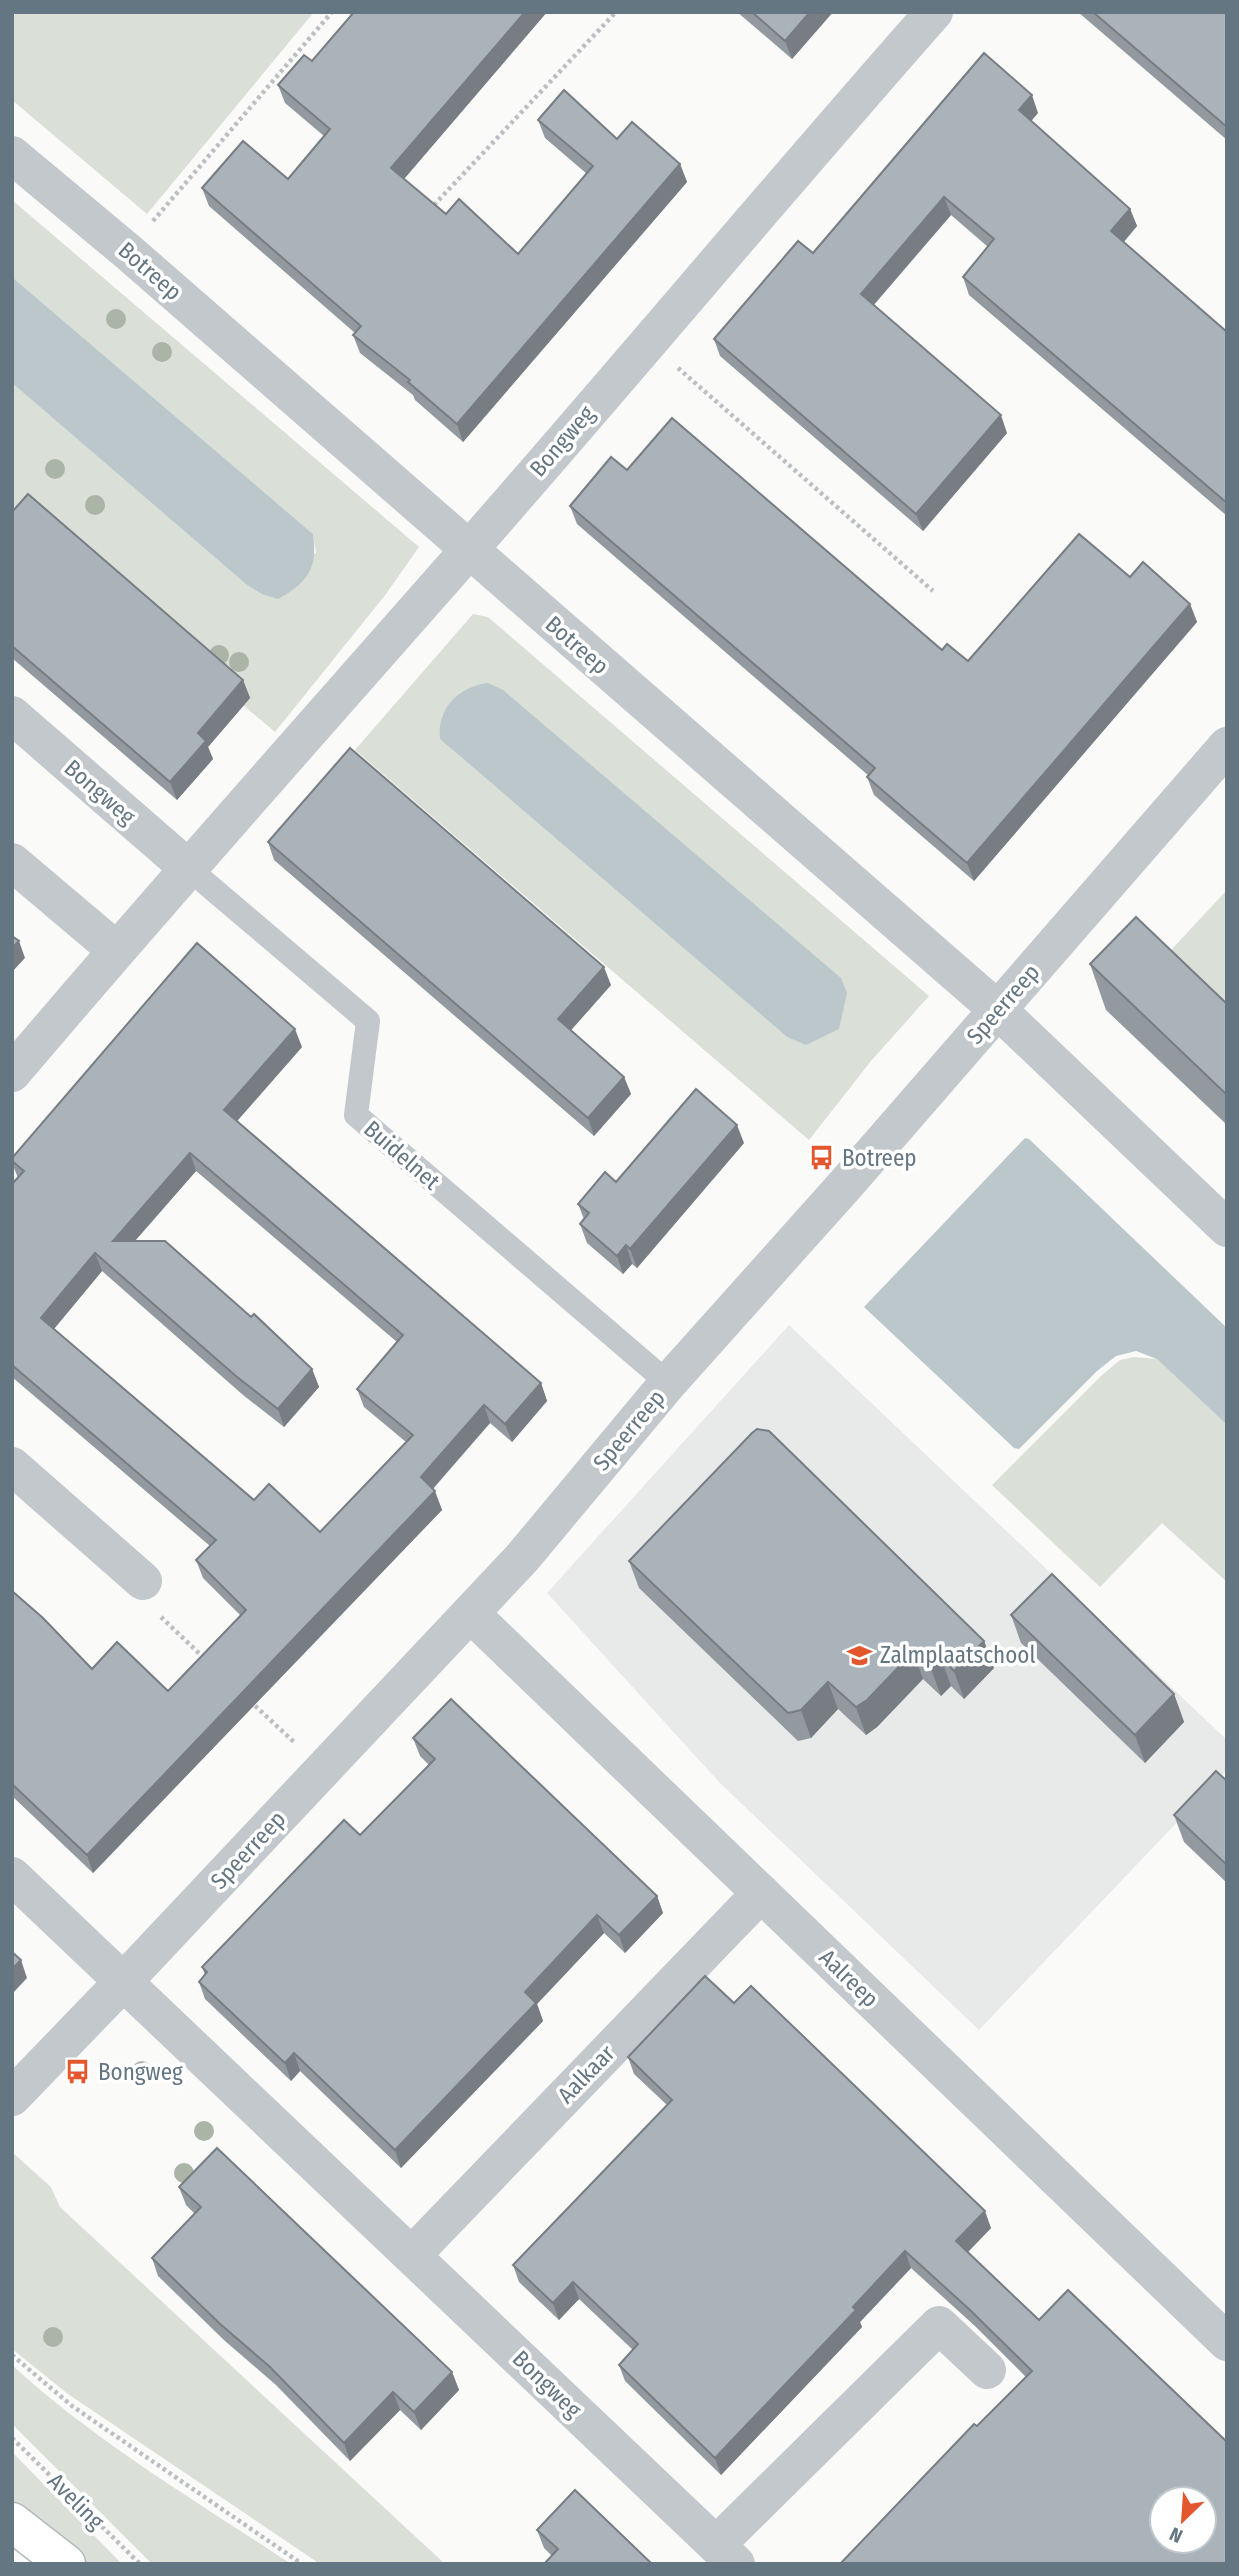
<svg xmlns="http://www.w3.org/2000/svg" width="1239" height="2576" viewBox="0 0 1239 2576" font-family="'Fira Sans Condensed',sans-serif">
<rect width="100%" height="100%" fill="#fafaf8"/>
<polygon fill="#e8e9e9" points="789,1325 1227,1740 1227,1770 979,2030 720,1783 547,1593"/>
<g fill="#dadfd7" fill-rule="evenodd">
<polygon points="12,12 314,12 147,214 12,100"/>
<polygon points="12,200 419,547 386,594 275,732 12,511 12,383 247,585 316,553 313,534 12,277"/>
<path d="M473,614L488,617L929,996L871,1061L809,1140L355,750ZM440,739L807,1045L787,1037Z"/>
<polygon points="1227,890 1227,1029 1158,964"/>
<polygon points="1134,1357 1157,1359 1227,1425 1227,1582 1162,1523 1100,1587 992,1485 1102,1375 1120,1360"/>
<polygon points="13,2153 51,2187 60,2207 445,2564 320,2564 68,2394 12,2349"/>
<path d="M12,2365C97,2443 195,2500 291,2564H152L12,2424Z"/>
<polygon points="12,2452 122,2564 85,2564 12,2509"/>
</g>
<g fill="#bbc7cb">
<path d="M12,277L313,534C318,567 308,583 278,599L262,594L247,585L12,383Z"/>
<path d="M488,683L503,690L841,978L847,993L839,1029L806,1045L787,1037L440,739C437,708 458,687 488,683Z"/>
<polygon points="1025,1138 1029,1139 1227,1328 1227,1425 1157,1359 1136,1351 1116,1356 1097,1371 1019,1449 1014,1448 864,1307"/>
</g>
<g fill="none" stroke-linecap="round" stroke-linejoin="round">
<defs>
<polyline id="secondary" points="12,2522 66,2564"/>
</defs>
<use href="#secondary" stroke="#b3babf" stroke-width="41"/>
<g stroke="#bbbfc2" stroke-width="4.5" stroke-dasharray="3.5 3.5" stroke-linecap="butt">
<polyline points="434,205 616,12"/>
<polyline points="153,221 332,12"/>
<polyline points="678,368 933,591"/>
<polyline points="161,1617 205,1659"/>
<polyline points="250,1701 295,1743"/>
<polyline points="12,2355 72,2406 302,2564"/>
<polyline points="12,2438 140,2564"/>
</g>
<polyline stroke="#c3c8cc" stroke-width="24" points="188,868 368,1021 356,1115 668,1383"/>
<g stroke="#c3c8cc" stroke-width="38">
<polyline points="12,155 127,251 998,1010 1227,1228"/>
<polyline points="12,715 188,868"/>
<polyline points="12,862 116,950"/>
<path d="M12,1073C161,897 315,725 467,552C624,373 776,191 934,12"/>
<polyline points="12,1466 143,1581"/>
<polyline points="471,1614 1227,2342"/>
<polyline points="12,1876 736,2564"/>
<polyline points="12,2097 123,1982 522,1558 668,1383 847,1183 1227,746"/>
<polyline points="412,2255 761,1893"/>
<polyline points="716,2545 939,2325 987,2370"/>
</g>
<use href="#secondary" stroke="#fff" stroke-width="38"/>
</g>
<g fill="#aab4a7">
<circle cx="116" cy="319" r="10"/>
<circle cx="162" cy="352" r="10"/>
<circle cx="55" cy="469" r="10"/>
<circle cx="95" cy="505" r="10"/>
<circle cx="219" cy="655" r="10"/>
<circle cx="239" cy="662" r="10"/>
<circle cx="142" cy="2071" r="10"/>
<circle cx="204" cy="2131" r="10"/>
<circle cx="184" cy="2173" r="10"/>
<circle cx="53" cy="2337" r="10"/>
</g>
<g fill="#929a9f" fill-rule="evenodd">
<polygon points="354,12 547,12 404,179 446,214 518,254 587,174 545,138 538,120 617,139 680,164 687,182 463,442 415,400 413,395 360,353 353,335 355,333 209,206 202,188 288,179 324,136 285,103 278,85 312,61"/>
<polygon points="737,12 833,12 792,59"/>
<polygon points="1078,12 1227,12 1227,140"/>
<polygon points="1038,113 1031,121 1130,209 1137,226 1123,242 1227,332 1227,516 969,295 963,277 988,247 951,215 874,305 1007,433 923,531 720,356 714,339 813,253"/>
<polygon points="627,470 942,650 968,661 1130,577 1190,604 1197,622 974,881 874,795 867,777 869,776 577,524 570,506"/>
<polygon points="12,512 243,680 250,698 208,747 213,759 177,800 12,658"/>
<polygon points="268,842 611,985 571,1030 624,1077 631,1094 594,1136 274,860"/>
<polygon points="1090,964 1227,1004 1227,1125 1106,1010"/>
<path d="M302,1047L237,1121L541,1383L547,1401L512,1442L490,1423L433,1489L442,1510L93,1873L12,1796V1591L92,1669L168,1691L241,1616L203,1578L196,1560L210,1546L12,1377V1184L18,1178L12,1163V1158ZM196,1171L397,1342L357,1389L364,1407L406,1442L320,1532L254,1500L54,1329L102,1271L243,1395L284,1427L319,1387L312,1369L135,1241Z"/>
<polygon points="744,1143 637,1268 632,1264 623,1274 587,1243 580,1224 584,1219 578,1204 616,1182"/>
<polygon points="629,1561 984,1641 994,1668 964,1699 951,1686 941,1696 923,1679 877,1727 866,1735 838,1709 811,1738 798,1741 639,1588"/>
<polygon points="1011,1615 1174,1694 1184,1722 1145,1763 1021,1643"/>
<polygon points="413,1738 657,1896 663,1913 625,1953 604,1933 537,2004 543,2021 401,2168 300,2071 291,2081 205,1999 199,1982 205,1975 202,1967 360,1835 429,1765 420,1756"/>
<polygon points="1227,1781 1227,1883 1184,1842 1174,1815"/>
<polygon points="734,2003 991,2228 968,2252 1039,2320 1227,2442 977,2426 1026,2377 976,2327 911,2268 860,2322 862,2327 721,2475 625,2381 619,2365 633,2350 579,2299 559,2320 519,2282 513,2265 667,2105 634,2074 628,2057"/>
<polygon points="179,2187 452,2372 459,2390 421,2430 400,2410 350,2461 276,2385 225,2341 158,2276 152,2258 195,2214 186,2205"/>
<polygon points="537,2530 652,2564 552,2556 544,2548"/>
</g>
<g fill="#777d82">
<polygon points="525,12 547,12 398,186 391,168"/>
<polygon points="810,12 833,12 792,59 785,41"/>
<polygon points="1032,95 1038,113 1025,128 1019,110"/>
<polygon points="680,164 687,182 463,442 457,424"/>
<polygon points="944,197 951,215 868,311 861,294"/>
<polygon points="1130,209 1137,226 1118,249 1111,231"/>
<polygon points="1001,415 1007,433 923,531 916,514"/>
<polygon points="1190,604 1197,622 974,881 967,863"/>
<polygon points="243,680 250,698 208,747 213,759 177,800 170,782 198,733"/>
<polygon points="19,941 25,958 12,972 12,948"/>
<polygon points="604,967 611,985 565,1037 558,1019"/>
<polygon points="295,1029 302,1047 231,1128 224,1110"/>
<polygon points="624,1077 631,1094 594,1136 588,1118"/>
<polygon points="737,1125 744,1143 637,1268 630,1249"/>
<polygon points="190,1153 196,1171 119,1259 113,1241"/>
<polygon points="626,1245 632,1264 623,1274 617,1256"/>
<polygon points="95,1253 102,1271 48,1336 41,1318"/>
<polygon points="312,1369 319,1387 284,1427 278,1409"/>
<polygon points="541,1383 547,1401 512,1442 505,1424"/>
<polygon points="484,1405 490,1423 427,1495 421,1477"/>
<polygon points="435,1491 442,1510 93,1873 87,1855"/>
<polygon points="984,1641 994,1668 964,1699 954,1671"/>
<polygon points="913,1652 923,1679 877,1727 866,1735 856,1707"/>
<polygon points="941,1658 951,1686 941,1696 931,1669"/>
<polygon points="828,1682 838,1709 811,1738 801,1710"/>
<polygon points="1174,1694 1184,1722 1145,1763 1135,1735"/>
<polygon points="657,1896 663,1913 625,1953 619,1935"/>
<polygon points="597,1915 604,1933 537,2004 543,2021 401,2168 395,2150 525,1992"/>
<polygon points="21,1960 27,1978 12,1994 12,1969"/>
<polygon points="294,2053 300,2071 291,2081 285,2063"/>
<polygon points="985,2211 991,2228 962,2258 956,2241"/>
<polygon points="905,2251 911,2268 860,2322 862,2327 721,2475 715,2458"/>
<polygon points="573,2282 579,2299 559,2320 553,2303"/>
<polygon points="452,2372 459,2390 421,2430 414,2412"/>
<polygon points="393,2392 400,2410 350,2461 344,2443"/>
</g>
<g fill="#aab3b9" stroke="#777d82" stroke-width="2" fill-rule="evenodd">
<polygon points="354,12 525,12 391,168 446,214 459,199 518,254 593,166 538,120 564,90 617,139 632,122 680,164 457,424 408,382 410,380 353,335 361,326 202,188 243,141 288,179 330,129 278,85 304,55 312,61"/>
<polygon points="752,12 810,12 785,41"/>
<polygon points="1093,12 1227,12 1227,127"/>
<polygon points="984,53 1032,95 1019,110 1130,209 1111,231 1227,332 1227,503 963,277 994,239 944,197 861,294 1001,415 916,514 714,339 798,241 813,253"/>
<polygon points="672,418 942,650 947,644 968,661 1079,534 1130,577 1143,562 1190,604 967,863 867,777 875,768 570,506 611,457 627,470"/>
<polygon points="28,494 243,680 198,733 206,741 170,782 12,646 12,512"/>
<polygon points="350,748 604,967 558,1019 624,1077 588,1118 268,842"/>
<polygon points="1136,917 1227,1004 1227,1095 1090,964"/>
<polygon points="12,936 19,941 12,948"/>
<path d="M197,943L295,1029L224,1110L541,1383L505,1424L484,1405L421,1477L435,1491L87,1855L12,1784V1591L43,1618L92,1669L117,1642L168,1691L246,1610L196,1560L216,1540L12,1365V1184L24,1171L12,1161V1158ZM190,1153L403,1335L357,1389L413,1435L320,1532L269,1484L254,1500L41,1318L95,1253L237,1377L278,1409L312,1369L254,1314L251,1317L165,1241H113Z"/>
<polygon points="696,1089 737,1125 630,1249 626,1245 617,1256 580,1224 589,1213 578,1204 605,1172 616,1182"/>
<polygon points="757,1429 769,1431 984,1641 954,1671 941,1658 931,1669 913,1652 867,1700 856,1707 828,1682 801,1710 788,1713 629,1561 752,1433"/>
<polygon points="1052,1574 1174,1694 1135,1735 1011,1615"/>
<polygon points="451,1699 657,1896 619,1935 597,1915 525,1992 536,2003 395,2150 294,2053 285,2063 199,1982 207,1972 202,1967 344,1820 360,1835 435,1759 413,1738"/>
<polygon points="1216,1771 1227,1781 1227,1865 1174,1815"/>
<polygon points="12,1952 21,1960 12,1969"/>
<path d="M705,1976L734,2003L751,1986L985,2211L956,2241L1039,2320L1068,2290L1227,2442V2564H840L974,2424L977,2426L1032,2371L970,2310L905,2251L853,2307L856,2310L715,2458L619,2365L638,2344L573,2282L553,2303L513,2265L672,2100L628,2057ZM1162,2499H1204V2541H1162Z"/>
<polygon points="217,2148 452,2372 414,2412 393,2392 344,2443 270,2367 219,2323 152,2258 201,2207 179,2187"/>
<polygon points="575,2490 652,2564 544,2564 558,2549 537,2530"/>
</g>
<defs>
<symbol id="bus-bare" viewBox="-9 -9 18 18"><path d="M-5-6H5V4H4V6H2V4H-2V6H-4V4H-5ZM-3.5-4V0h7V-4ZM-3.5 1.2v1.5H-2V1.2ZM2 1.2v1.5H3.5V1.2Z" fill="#e4572e" stroke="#fff" stroke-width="2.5" paint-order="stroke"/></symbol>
<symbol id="school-bare" viewBox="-9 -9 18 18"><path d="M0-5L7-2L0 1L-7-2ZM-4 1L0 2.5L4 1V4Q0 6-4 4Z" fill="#e4572e" stroke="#fff" stroke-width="2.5" paint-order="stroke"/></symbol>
</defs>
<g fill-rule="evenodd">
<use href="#bus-bare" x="804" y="1140" width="35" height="35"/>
<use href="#school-bare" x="842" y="1638" width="35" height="35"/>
<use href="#bus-bare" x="60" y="2054" width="35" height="35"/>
</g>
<g text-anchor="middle" stroke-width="7" stroke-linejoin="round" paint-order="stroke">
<g font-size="23" fill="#657683" stroke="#fff">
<text transform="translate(150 271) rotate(41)" y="8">Botreep</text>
<text transform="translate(562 441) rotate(-49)" y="8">Bongweg</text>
<text transform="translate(577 645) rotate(41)" y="8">Botreep</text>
<text transform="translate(100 792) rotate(41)" y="8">Bongweg</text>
<text transform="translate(1003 1004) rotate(-49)" y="8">Speerreep</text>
<text transform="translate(402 1155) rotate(41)" y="8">Buidelnet</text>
<text transform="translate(629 1430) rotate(-50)" y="8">Speerreep</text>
<text transform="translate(248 1850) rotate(-47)" y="8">Speerreep</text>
<text transform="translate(849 1978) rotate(44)" y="8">Aalreep</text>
<text transform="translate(586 2074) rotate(-46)" y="8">Aalkaar</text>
<text transform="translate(547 2384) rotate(44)" y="8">Bongweg</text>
<text transform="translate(76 2501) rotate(45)" y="8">Aveling</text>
</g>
<g font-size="23" fill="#657683" stroke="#fff" text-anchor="start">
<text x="842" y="1166">Botreep</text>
<text x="880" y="1663">Zalmplaatschool</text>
<text x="98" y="2080">Bongweg</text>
</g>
</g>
<rect width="1239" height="2576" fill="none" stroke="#657683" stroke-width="28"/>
<g transform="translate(1183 2520) rotate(205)"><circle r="33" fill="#ffffff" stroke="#c1c8cd" stroke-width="2"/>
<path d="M0-5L12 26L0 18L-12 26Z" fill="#e4572e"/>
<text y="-10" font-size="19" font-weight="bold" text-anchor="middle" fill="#657683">N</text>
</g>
</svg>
